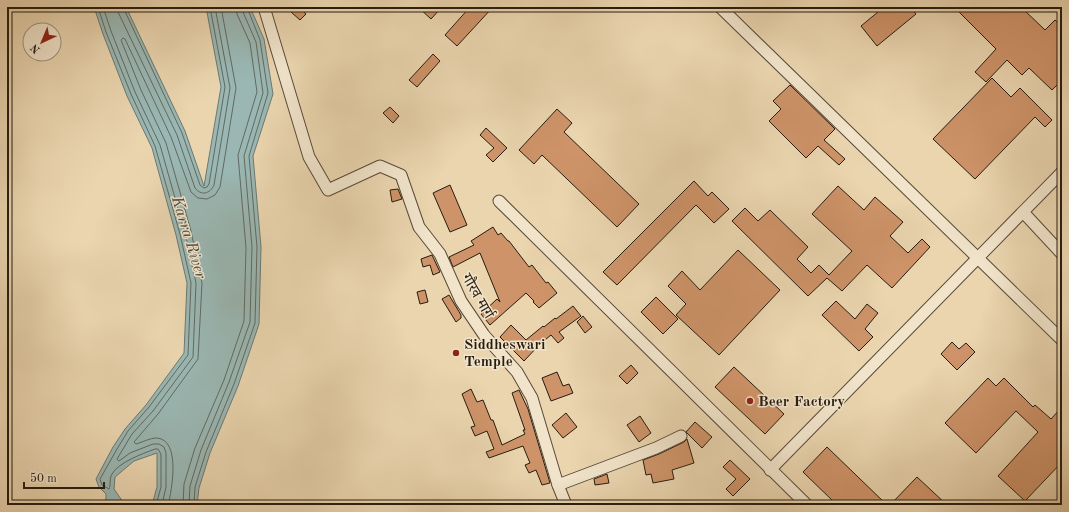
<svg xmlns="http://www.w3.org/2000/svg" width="1069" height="512" viewBox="0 0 1069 512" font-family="'Old Standard TT','Noto Serif Devanagari',serif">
<rect width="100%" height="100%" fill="#ead5af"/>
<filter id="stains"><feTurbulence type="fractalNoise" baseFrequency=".005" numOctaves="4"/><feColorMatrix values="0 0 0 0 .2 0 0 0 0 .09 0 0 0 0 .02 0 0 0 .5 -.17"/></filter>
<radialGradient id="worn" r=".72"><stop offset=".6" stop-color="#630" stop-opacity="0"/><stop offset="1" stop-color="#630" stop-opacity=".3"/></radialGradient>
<polygon fill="#9ab7b3" stroke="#6c7972" points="94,7 126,7 185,131 204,186 221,87 206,7 250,7 264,39 273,94 253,156 261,247 259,324 238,386 210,453 199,488 197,505 152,505 157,487 157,453 134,461 115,477 114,489 125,505 102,505 106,499 106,494 99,487 96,479 113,447 125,429 146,405 184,353 187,283 176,235 152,148 127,96 103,34"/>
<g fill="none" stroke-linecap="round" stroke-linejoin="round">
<g stroke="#606a62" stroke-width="1">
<path d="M98,7L106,32L131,94L155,146L180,234L191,283L188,355L149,407L128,431L117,449L100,479L102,485L109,489C111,485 109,479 112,474C119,462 142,454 155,449H158L161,454V487L156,505"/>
<polyline points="103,7 111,31 135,92 160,145 185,233 196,283 193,357 153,411 132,434 117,459 119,461 130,453 153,444 159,444 164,447 166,453 166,487 162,505"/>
<path d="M118,7V12L177,135L195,188C201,196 210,194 214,185L230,88L215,7"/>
<polyline points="123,7 182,133 200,185 204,188 207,187 209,184 225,87 210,7"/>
<path d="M168,505C172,490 181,440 157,438C150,438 143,442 136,444L134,442L158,414L198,359L202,283L191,231L166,143L141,90L121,40L123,38L125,39L171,137L191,192L198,198L207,199L215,195L220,187L236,88L221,7"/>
<polyline points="183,505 184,484 195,448 224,380 244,321 246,248 238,155 257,92 250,43 237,14 236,7"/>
<polyline points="189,505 190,486 201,450 229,382 250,322 252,247 244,156 263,93 256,42 243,12 242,7"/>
<polyline points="194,505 195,487 206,452 234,384 255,323 257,247 249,156 268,93 260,40 247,7"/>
</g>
</g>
<g fill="#ce9369" stroke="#271c10">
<polygon points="296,7 299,7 306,14 300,20 291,12"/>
<polygon points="418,7 442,7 431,19"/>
<polygon points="470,7 493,7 457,46 445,35"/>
<polygon points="884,7 910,7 916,14 877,46 861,26"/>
<polygon points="954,7 1021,7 1045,30 1055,20 1062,26 1062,80 1052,90 1029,68 1022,75 1007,60 986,82 975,72 996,49"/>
<polygon points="433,54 440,61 417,87 409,80"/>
<polygon points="992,78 1011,97 1020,88 1052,120 1045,127 1035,117 975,179 933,139"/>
<polygon points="790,85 835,129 824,140 845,159 839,165 818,146 806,158 769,121 781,109 773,101"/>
<polygon points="390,107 399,116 393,123 383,113"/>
<polygon points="557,109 572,123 564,132 639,204 617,227 542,155 534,164 519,150"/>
<polygon points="486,128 507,148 493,162 486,155 494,148 480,135"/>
<polygon points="694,181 708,196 712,192 729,209 714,223 696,205 617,285 603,272"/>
<polygon points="450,185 467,225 450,232 433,193"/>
<polygon points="838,186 864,210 875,197 903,222 890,236 908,253 922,239 930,247 892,288 867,265 842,291 827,278 808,296 732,221 745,208 758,221 770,210 808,247 797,259 811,273 819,265 829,275 852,251 812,214"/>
<polygon points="398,189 402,199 392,202 390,190"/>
<polygon points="493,227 498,235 501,233 508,241 509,241 529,267 532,265 546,283 548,282 557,293 539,308 533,302 534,301 526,293 490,325 481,314 497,299 500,302 480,253 453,267 449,257 474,245 471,241"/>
<polygon points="738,250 780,290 719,355 676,315 686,304 668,286 682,271 700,290"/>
<polygon points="432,255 440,272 433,275 430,265 423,267 421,259"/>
<polygon points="425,290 428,302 420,304 417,292"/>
<polygon points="449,295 461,315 461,318 456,322 442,299"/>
<polygon points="656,297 678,319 663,334 641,312"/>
<polygon points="836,301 855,319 867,304 878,313 865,329 873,337 859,351 822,315"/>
<polygon points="573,306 581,316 559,332 564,338 558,343 551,335 540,344 524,361 500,337 511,325 526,340 543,326 544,327 555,318 556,319"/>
<polygon points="583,316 592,327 585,333 577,322"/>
<polygon points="952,342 959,349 966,343 975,352 957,370 941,354"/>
<polygon points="631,365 638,373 627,384 619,376"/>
<polygon points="734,367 784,414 765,434 715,387"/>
<polygon points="557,372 563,386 569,384 573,393 551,401 542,378"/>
<polygon points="988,378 996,386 1004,378 1033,407 1035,405 1051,419 1062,407 1062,462 1025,501 998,476 1038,432 1016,411 976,453 945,423"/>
<polygon points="471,389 477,402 483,400 491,420 493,420 502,445 525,434 523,430 525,430 512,393 519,390 528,409 550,483 542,485 536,470 529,473 525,465 530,463 523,446 489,458 486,452 494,449 487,431 475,436 471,427 475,426 462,394"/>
<polygon points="566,413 577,427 563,438 552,425"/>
<polygon points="640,416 651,433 639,442 627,425"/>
<polygon points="695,422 712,437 702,448 686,432"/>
<polygon points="687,439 694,463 672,470 674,479 653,483 651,474 646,475 643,460 659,454 684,442"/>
<polygon points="827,447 887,505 837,505 803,472"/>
<polygon points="730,460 750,479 733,496 726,489 736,479 723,467"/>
<polygon points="607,474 609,483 595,485 594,479"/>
<polygon points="917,477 947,505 890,505"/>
</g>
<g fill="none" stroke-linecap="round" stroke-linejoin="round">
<defs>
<g id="street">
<polyline points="264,7 309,157 328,190 380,166 401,175 419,227 440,254 461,301 484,335 517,372 532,398 558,485 566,505"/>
<polyline points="720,7 1062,340"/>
<polyline points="499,201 807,505"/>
<polyline points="1023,212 1062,254"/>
<polyline points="770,470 1062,172"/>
<polyline points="558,485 656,448 681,436"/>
</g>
</defs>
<use href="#street" stroke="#584a38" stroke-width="13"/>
<use href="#street" stroke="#f1e4cb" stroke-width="11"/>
</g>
<g fill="#8f2418" stroke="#f1e4cb" stroke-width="1.5">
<circle cx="456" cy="353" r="4"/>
<circle cx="750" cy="401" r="4"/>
</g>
<g text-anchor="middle" stroke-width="3" stroke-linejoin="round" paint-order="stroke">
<g font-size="15" fill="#271c10" stroke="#f1e4cb">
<text transform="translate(478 296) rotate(60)" y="5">गौरव मार्ग</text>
</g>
<g font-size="15" font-weight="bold" fill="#271c10" stroke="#f1e4cb" text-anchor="start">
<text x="464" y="349">Siddheswari<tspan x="464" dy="17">Temple</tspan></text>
<text x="758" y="406">Beer Factory</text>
</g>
<g font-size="16" font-style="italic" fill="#4a4a41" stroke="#f1e4cb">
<text transform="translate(190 237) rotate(73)" y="6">Karra River</text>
</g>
</g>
<rect width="1069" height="512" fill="none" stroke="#ead5af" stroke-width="24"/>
<rect x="8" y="8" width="1053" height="496" fill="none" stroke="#271c10" stroke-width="2"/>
<rect x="12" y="12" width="1045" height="488" fill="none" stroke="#271c10"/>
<g transform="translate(42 42) rotate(224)"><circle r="19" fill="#f1e4cb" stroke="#a09480"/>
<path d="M0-3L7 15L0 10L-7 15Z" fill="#8f2418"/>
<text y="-6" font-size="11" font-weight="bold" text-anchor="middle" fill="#271c10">N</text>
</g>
<path d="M24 482v6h80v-6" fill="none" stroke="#271c10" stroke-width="2"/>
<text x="30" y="482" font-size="12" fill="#271c10" stroke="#f1e4cb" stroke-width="3" paint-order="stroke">50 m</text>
<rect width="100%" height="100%" filter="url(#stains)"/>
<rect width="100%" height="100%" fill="url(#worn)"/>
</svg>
